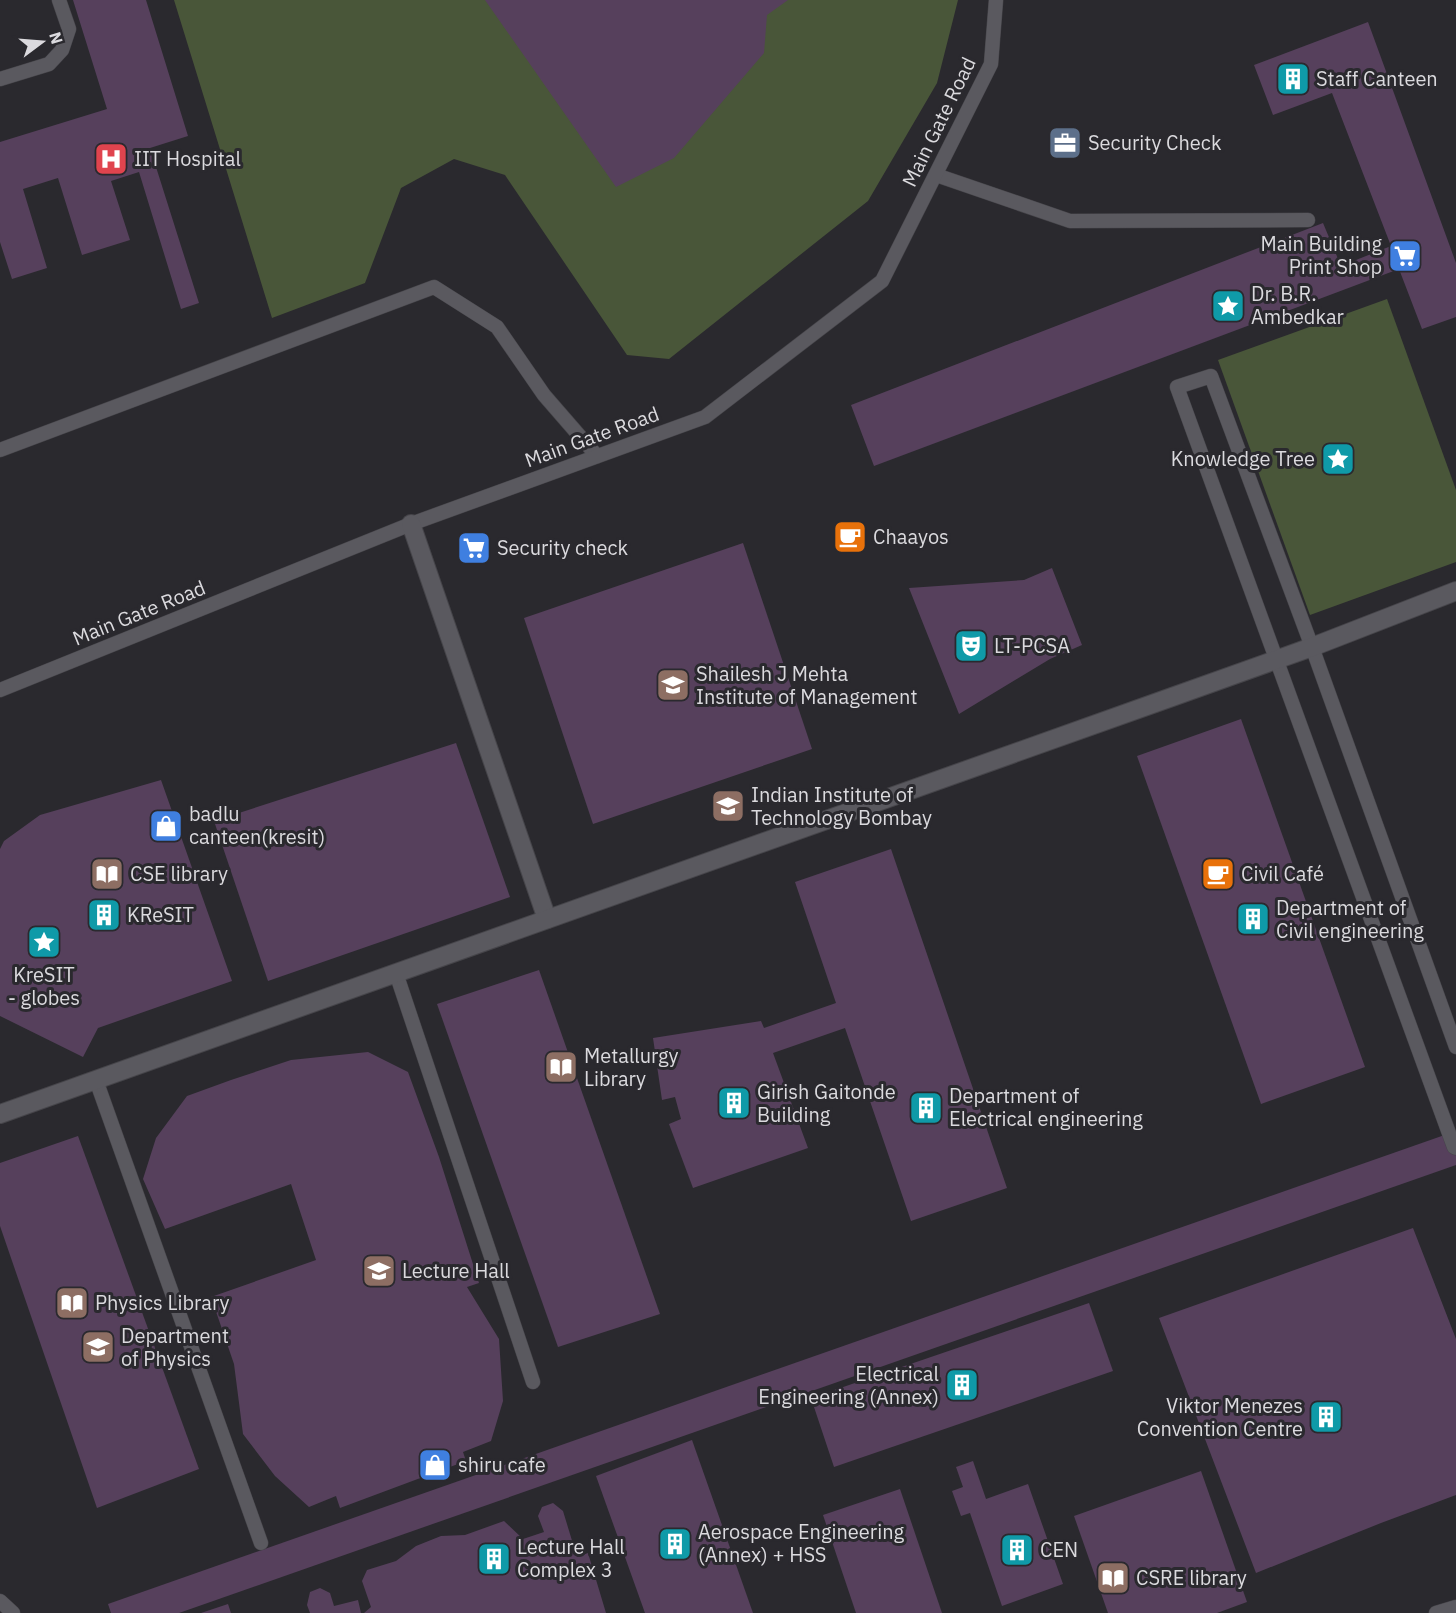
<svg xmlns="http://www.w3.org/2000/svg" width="1456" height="1613" viewBox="0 0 1456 1613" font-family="'IBM Plex Sans',sans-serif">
<rect width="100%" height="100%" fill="#2a292e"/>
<g fill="#495639">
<polygon points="174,0 958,0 937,83 868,201 669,359 627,355 505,175 454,159 401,188 365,283 272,318"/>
<polygon points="1387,299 1456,490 1456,562 1310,615 1218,360"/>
</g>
<g fill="#56405c">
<polygon points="73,0 146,0 188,136 150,148 199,303 181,309 139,172 111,181 130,240 82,255 58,178 23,189 47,268 12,279 0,242 0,142 107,109"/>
<polygon points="485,0 788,0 767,15 764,53 674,158 616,187"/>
<polygon points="1368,22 1456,263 1456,317 1422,329 1399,269 874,466 851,405 1323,223 1341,266 1391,246 1332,93 1273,115 1254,65"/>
<polygon points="743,543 812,749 593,824 524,618"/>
<polygon points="1052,568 1082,645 1050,659 959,714 909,588 1024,580"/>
<polygon points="1241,719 1365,1067 1261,1104 1137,756"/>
<polygon points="456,743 510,897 268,981 214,821"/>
<polygon points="161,780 232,981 98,1028 83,1057 0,1016 0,849 4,841 40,815"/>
<polygon points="891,849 1007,1188 911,1221 845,1028 773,1053 808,1148 693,1188 669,1124 681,1119 675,1097 662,1100 653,1038 761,1021 764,1028 836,1003 795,882"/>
<polygon points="539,970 660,1314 558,1347 437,1004"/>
<polygon points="368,1052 408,1072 439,1157 479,1283 467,1287 499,1339 503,1401 491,1441 463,1452 466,1461 340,1508 336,1496 309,1507 275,1476 243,1434 234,1364 211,1297 316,1260 291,1184 165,1229 143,1179 156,1138 187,1096 231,1080 291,1060"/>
<polygon points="1456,1131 1456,1165 179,1613 111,1613 108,1604"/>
<polygon points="78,1136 199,1469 97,1508 0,1226 0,1163"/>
<polygon points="1413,1228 1456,1339 1456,1495 1381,1523 1256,1573 1159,1318"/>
<polygon points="1089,1303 1113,1371 834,1467 811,1398"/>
<polygon points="692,1440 753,1613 645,1613 596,1476"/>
<polygon points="973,1461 986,1499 1028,1484 1063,1584 1002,1606 970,1513 961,1516 952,1491 963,1487 956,1467"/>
<polygon points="1201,1471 1247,1602 1217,1613 1108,1613 1074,1516"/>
<polygon points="900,1489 942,1613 856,1613 823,1515"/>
<polygon points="553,1503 563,1511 577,1557 588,1553 606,1613 364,1613 371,1607 362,1581 367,1570 396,1561 416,1546 441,1536 465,1535 504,1521 523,1539 544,1532 538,1516 542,1507"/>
<polygon points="320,1588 330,1593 334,1606 358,1600 361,1613 310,1613 307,1605 310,1592"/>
<polygon points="228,1604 231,1613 201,1613"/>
</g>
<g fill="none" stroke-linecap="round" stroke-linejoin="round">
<defs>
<g id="service">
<polyline points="0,79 49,64 62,50 69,29 59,0"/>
<polyline points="936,175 1070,221 1308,220"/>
<polyline points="0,450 434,287 497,327 544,395 597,456"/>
<polyline points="0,690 411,524 705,417 882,281 991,64 996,0"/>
<polyline points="396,973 533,1382"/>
<polyline points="1456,1047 1312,647 1211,376 1177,387 1454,1147 1456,1148"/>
<polyline points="96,1080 261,1543"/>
<polyline points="0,1601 13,1613"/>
<polyline points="1436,1613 1456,1607"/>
</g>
<g id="pedestrian">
<polyline points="411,524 547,919"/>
<polyline points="0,1114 1172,697 1312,647 1456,591"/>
</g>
</defs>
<use href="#service" stroke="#46454a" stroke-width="15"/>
<use href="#pedestrian" stroke="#46454a" stroke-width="20"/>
<use href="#service" stroke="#5a595f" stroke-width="14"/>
<use href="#pedestrian" stroke="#5a595f" stroke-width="18"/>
</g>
<defs>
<symbol id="building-square" viewBox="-11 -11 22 22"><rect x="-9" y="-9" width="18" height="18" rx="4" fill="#0f9aa8" stroke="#2a292e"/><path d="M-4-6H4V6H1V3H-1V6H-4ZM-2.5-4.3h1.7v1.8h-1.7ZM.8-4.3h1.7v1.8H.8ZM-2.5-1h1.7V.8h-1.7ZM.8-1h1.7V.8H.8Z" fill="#fff"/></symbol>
<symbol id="office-square" viewBox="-11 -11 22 22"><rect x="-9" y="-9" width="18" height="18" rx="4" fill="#5c6f8a" stroke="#2a292e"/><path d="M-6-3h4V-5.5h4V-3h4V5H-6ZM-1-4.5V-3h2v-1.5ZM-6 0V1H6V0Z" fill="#fff"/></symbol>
<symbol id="hospital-square" viewBox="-11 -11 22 22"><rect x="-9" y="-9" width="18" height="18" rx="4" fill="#e0444e" stroke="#2a292e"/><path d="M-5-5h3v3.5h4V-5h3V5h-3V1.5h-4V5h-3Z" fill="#fff"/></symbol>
<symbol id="supermarket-square" viewBox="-11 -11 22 22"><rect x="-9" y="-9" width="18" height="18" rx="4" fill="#3f7fe0" stroke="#2a292e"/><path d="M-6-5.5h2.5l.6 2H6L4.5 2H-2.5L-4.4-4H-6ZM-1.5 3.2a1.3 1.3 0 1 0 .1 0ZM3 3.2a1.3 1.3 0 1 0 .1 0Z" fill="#fff"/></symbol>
<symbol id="sight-square" viewBox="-11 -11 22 22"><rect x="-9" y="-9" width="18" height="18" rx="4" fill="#0f9aa8" stroke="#2a292e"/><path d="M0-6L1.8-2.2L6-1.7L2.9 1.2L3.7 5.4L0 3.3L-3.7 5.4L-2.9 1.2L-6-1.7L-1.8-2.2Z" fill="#fff"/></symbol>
<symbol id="cafe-square" viewBox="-11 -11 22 22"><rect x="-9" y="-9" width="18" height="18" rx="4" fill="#e8710a" stroke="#2a292e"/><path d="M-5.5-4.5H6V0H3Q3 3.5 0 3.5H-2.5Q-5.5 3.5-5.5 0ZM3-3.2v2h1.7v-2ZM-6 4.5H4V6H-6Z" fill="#fff"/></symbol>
<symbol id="theatre-square" viewBox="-11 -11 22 22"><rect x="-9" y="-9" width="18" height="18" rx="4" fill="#0f9aa8" stroke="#2a292e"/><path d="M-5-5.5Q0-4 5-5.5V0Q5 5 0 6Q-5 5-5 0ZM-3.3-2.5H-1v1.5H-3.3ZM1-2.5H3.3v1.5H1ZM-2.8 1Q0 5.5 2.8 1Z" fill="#fff"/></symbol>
<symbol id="university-square" viewBox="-11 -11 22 22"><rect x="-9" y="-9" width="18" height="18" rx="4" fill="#8d6e63" stroke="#2a292e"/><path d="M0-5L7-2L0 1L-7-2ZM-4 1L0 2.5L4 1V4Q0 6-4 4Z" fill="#fff"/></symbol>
<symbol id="shop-square" viewBox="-11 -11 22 22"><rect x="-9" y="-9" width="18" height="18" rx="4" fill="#3f7fe0" stroke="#2a292e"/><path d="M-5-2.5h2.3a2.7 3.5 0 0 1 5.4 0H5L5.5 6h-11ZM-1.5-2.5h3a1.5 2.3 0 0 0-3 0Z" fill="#fff"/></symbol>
<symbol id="library-square" viewBox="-11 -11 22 22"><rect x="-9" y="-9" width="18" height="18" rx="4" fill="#8d6e63" stroke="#2a292e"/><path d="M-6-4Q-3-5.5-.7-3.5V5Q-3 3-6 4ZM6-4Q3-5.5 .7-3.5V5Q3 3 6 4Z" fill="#fff"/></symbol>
</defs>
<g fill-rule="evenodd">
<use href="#building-square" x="1274" y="60" width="38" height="38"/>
<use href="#office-square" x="1046" y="124" width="38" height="38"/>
<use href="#hospital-square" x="92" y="140" width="38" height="38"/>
<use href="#supermarket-square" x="1386" y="237" width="38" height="38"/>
<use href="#sight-square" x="1209" y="287" width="38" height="38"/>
<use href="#sight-square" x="1319" y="440" width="38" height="38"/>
<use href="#cafe-square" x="831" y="518" width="38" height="38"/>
<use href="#supermarket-square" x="455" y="529" width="38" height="38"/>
<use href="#theatre-square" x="952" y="627" width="38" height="38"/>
<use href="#university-square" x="654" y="666" width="38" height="38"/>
<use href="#university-square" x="709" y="787" width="38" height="38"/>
<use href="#shop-square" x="147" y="807" width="38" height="38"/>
<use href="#library-square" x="88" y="855" width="38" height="38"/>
<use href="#cafe-square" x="1199" y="855" width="38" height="38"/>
<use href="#building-square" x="85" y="896" width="38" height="38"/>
<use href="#building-square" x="1234" y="900" width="38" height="38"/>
<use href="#sight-square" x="25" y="923" width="38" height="38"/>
<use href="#library-square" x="542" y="1048" width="38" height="38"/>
<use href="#building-square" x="715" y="1084" width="38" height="38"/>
<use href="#building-square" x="907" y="1089" width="38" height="38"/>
<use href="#university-square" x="360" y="1252" width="38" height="38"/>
<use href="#library-square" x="53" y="1284" width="38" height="38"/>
<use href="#university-square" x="79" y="1328" width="38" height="38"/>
<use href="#building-square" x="943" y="1366" width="38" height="38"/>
<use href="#building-square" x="1307" y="1398" width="38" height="38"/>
<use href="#shop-square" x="416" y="1446" width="38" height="38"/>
<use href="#building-square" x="656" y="1525" width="38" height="38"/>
<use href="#building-square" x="998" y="1531" width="38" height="38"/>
<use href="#building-square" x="475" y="1540" width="38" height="38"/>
<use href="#library-square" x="1094" y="1559" width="38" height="38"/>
</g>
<g text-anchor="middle" stroke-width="6" stroke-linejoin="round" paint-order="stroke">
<g font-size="20" fill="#dbdade" stroke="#2a292e" text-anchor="start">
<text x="1316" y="86">Staff Canteen</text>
<text x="1088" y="150">Security Check</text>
<text x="134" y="166">IIT Hospital</text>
<text x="1382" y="251" text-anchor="end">Main Building<tspan x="1382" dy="23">Print Shop</tspan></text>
<text x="1251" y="301">Dr. B.R.<tspan x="1251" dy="23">Ambedkar</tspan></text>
<text x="1315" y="466" text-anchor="end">Knowledge Tree</text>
<text x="873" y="544">Chaayos</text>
<text x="497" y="555">Security check</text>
<text x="994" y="653">LT-PCSA</text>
<text x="696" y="681">Shailesh J Mehta<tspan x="696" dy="23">Institute of Management</tspan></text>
<text x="751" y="802">Indian Institute of<tspan x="751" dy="23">Technology Bombay</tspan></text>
<text x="189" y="821">badlu<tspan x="189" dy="23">canteen(kresit)</tspan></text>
<text x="130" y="881">CSE library</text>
<text x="1241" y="881">Civil Café</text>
<text x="1276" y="915">Department of<tspan x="1276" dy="23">Civil engineering</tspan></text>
<text x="127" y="922">KReSIT</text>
<text x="44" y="982" text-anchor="middle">KreSIT<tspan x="44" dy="23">- globes</tspan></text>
<text x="584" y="1063">Metallurgy<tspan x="584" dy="23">Library</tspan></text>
<text x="757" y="1099">Girish Gaitonde<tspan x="757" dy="23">Building</tspan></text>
<text x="949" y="1103">Department of<tspan x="949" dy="23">Electrical engineering</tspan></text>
<text x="402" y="1278">Lecture Hall</text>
<text x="95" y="1310">Physics Library</text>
<text x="121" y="1343">Department<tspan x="121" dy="23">of Physics</tspan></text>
<text x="939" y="1381" text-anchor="end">Electrical<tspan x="939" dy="23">Engineering (Annex)</tspan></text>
<text x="1303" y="1413" text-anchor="end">Viktor Menezes<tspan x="1303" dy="23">Convention Centre</tspan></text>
<text x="458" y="1472">shiru cafe</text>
<text x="698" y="1539">Aerospace Engineering<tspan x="698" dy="23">(Annex) + HSS</tspan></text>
<text x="517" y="1554">Lecture Hall<tspan x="517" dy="23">Complex 3</tspan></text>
<text x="1040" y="1557">CEN</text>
<text x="1136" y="1585">CSRE library</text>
</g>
<g font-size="20" fill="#dbdade" stroke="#2a292e">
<text transform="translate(939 122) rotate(-64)" y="7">Main Gate Road</text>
<text transform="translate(592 437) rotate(-20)" y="7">Main Gate Road</text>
<text transform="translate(139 613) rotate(-22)" y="7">Main Gate Road</text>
</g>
</g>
<g transform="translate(42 42) rotate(74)" stroke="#2a292e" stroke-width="4.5" paint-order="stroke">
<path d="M0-4.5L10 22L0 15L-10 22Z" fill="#dbdade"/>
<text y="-9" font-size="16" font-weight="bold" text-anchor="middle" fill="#dbdade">N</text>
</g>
</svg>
